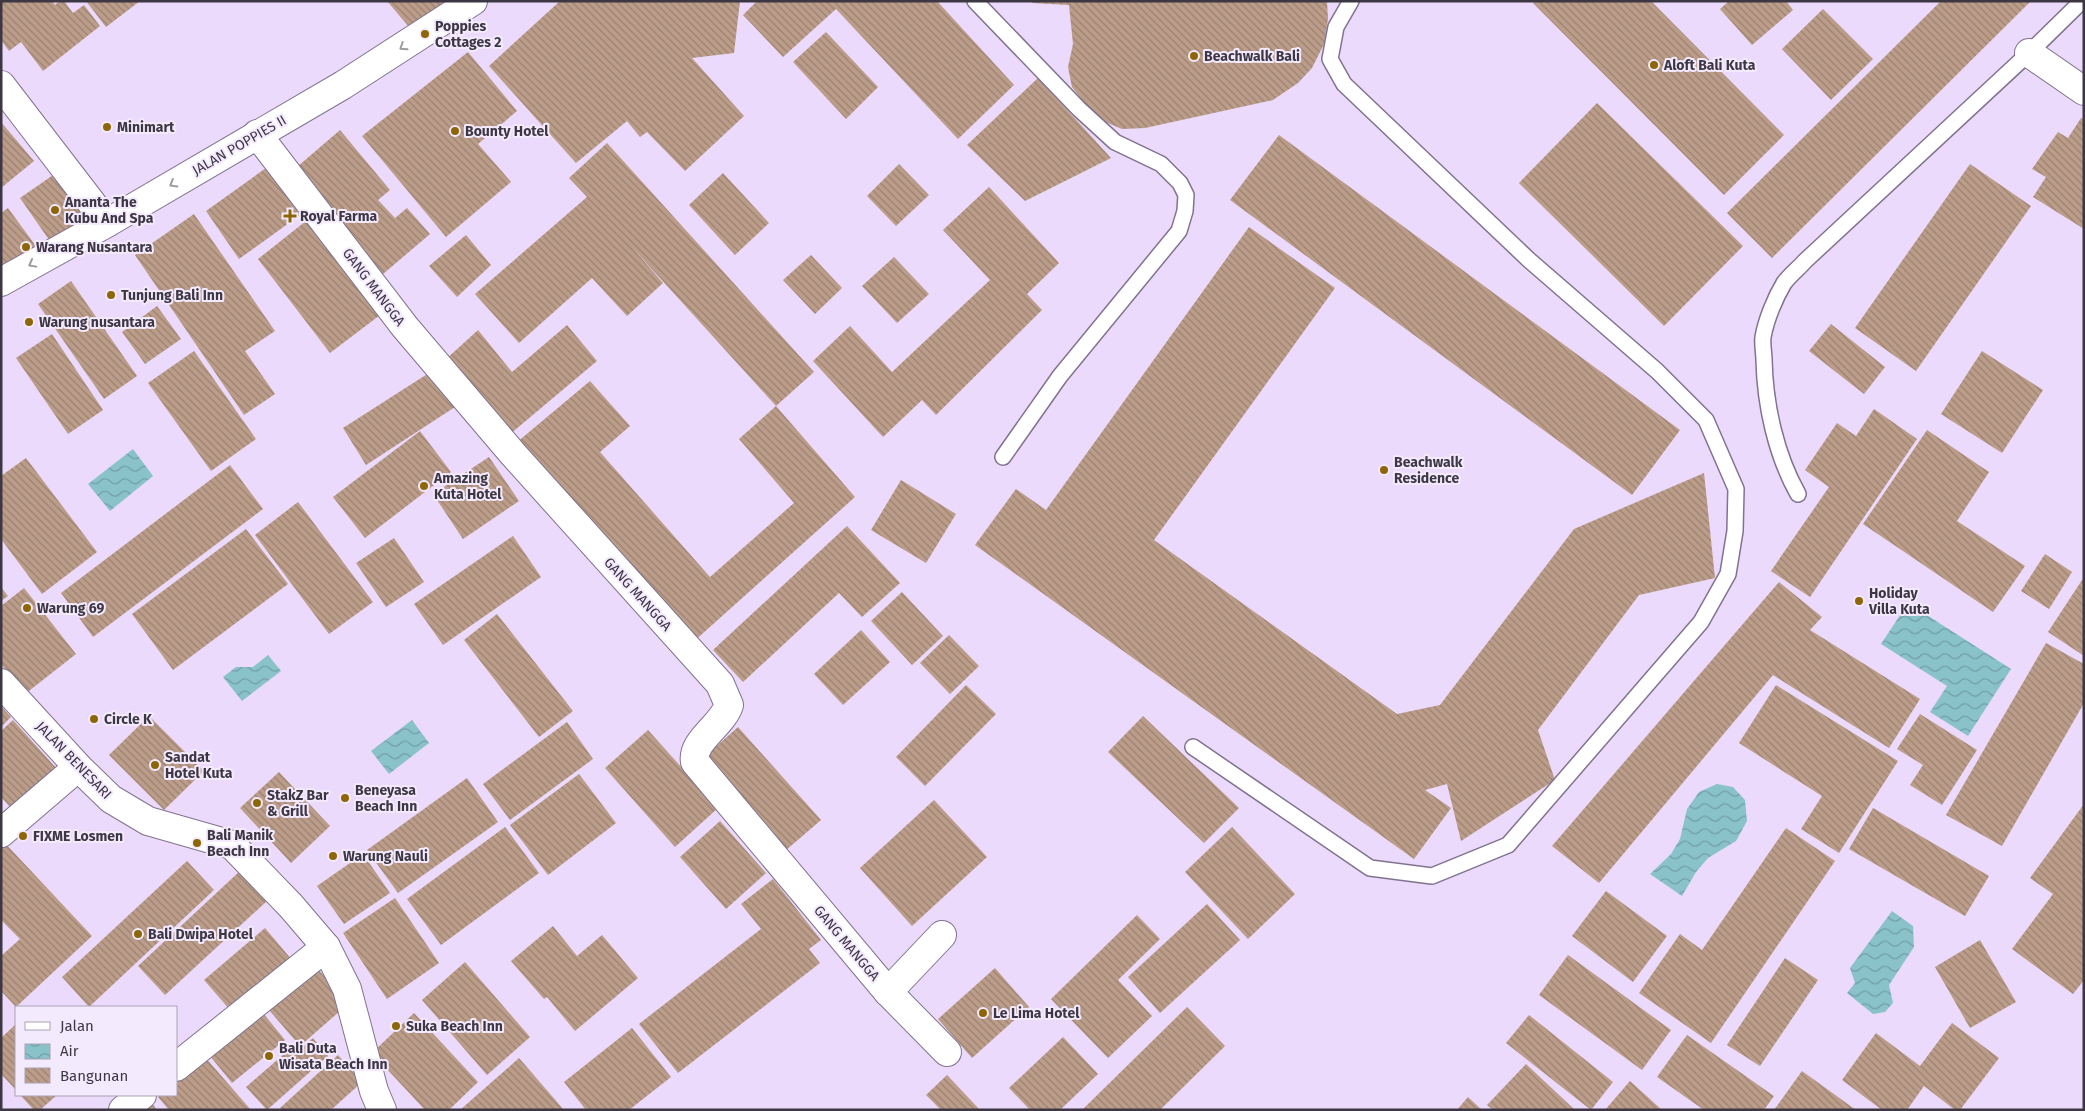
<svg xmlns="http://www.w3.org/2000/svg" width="2085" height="1111" viewBox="0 0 2085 1111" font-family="'Fira Sans',sans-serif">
<defs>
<pattern id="water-waves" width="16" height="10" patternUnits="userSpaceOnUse" patternTransform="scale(1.25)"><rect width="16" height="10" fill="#8ac2ca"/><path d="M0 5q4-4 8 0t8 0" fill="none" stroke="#729ea6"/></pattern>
<pattern id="building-back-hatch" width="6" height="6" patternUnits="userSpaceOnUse" patternTransform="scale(1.25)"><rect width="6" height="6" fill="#bc9d89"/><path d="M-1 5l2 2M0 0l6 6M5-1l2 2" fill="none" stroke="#9a8172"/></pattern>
</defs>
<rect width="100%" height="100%" fill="#ebdafb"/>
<g fill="url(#water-waves)">
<polygon points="133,449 153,476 110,511 88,484"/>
<polygon points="1908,603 2011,669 1968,736 1930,712 1947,686 1881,644"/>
<polygon points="268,655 281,671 242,701 223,677 236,667 253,667"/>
<polygon points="412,720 429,743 389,774 371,751"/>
<polygon points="1717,784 1733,787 1745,800 1747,821 1736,841 1708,858 1696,872 1682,896 1650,874 1671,854 1680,839 1687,809 1699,792"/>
<polygon points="1892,911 1913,926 1914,947 1889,985 1893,1003 1885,1012 1873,1014 1847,993 1855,983 1850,968"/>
</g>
<g fill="url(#building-back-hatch)">
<polygon points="1,1 52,1 55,5 60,1 64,1 73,13 84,5 100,26 43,71 21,42 9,51 1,40"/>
<polygon points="86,1 140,1 106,27"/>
<polygon points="387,1 463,1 415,34"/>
<polygon points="560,1 740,1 734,53 692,58 744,116 685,171 647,132 640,137 627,121 576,163 489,66"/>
<polygon points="757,1 937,1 1014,85 958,139 836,9 783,57 743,15"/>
<polygon points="1032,1 1327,1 1328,19 1324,44 1312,68 1298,83 1273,100 1145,128 1122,129 1103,121 1088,108 1072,87 1068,67 1073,44 1069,5 1032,3"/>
<polygon points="1535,1 1651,1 1784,135 1724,195 1533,3"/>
<polygon points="1729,1 1786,1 1793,10 1752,45 1720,9"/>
<polygon points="1941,1 2031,1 1772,258 1727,213"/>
<polygon points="1823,9 1873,59 1831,100 1782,49"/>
<polygon points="826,32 878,87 846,119 793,62"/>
<polygon points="468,52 517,111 478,144 511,182 446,237 362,136"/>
<polygon points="1038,78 1111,158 1025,201 967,145"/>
<polygon points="1597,103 1743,246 1664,326 1519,183"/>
<polygon points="2081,118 2084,119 2084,229 2033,197 2046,177 2032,169 2058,132 2068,138"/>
<polygon points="1,122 34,161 1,188"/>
<polygon points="340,130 390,190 378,200 395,218 407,208 430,234 376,280 290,173"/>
<polygon points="1279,135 1680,430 1632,495 1230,200"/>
<polygon points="607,143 814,372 776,406 855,497 692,643 516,443 590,381 630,426 600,452 710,577 794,503 739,439 776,406 630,245 663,283 627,316 592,278 519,343 475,294 587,197 569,178"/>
<polygon points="273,163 307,210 239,259 206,211"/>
<polygon points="899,164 929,195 896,226 867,196"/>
<polygon points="1970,164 2031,206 1916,371 1855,328"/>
<polygon points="56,173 91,221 54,247 20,198"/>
<polygon points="723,173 769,223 735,255 689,205"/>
<polygon points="989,187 1059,263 1027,294 1042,310 936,415 922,400 883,437 813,361 850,326 892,372 990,280 943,230"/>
<polygon points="8,208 38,249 1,275 1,213"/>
<polygon points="194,214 275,331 245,351 275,394 244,415 135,255"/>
<polygon points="311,217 384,312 330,353 258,259"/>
<polygon points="1249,227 1335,288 1154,540 1397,714 1440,705 1574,529 1704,473 1715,578 1639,595 1538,730 1555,780 1461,841 1447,784 1425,790 1451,808 1414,859 975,545 1016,489 1046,510"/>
<polygon points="466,235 491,265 457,297 429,266"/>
<polygon points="811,255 842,288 815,314 783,280"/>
<polygon points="894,257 929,294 897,323 862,286"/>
<polygon points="71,281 137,376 104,399 38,304"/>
<polygon points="157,306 181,339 145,364 122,332"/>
<polygon points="1831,324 1885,367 1864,394 1809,351"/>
<polygon points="567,325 597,361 509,435 444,361 478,330 512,372"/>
<polygon points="52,334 103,410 68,434 16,358"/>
<polygon points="194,351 256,439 211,471 148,383"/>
<polygon points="1982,351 2043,390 2002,453 1941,414"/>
<polygon points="432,371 455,407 366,465 343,428"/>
<polygon points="1874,409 1917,439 1810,597 1771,571 1829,487 1805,470 1837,423 1856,436"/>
<polygon points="1927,430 1989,472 1957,521 2025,566 1993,612 1863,524"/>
<polygon points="420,431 451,472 365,538 333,497"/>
<polygon points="489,457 519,501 463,539 433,494"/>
<polygon points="26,458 97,552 42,594 1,539 1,476"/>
<polygon points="230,465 263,509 93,637 61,593"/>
<polygon points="901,480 956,514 926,563 871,530"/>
<polygon points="298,502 373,602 329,634 255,535"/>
<polygon points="847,526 900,583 862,617 839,593 743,682 713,650"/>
<polygon points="246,529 288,584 173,670 132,614"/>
<polygon points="513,536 541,577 443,645 414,604"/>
<polygon points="394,538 424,582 386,607 356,563"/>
<polygon points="2045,554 2072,572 2049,609 2021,591"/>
<polygon points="2084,577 2084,656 2048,632"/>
<polygon points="1779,582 1822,617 1810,630 1920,699 1889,748 1773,675 1599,883 1552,846"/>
<polygon points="1,587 8,596 1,601"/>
<polygon points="24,588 76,654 25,694 1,664 1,606"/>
<polygon points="902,592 943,636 912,665 871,621"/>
<polygon points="497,614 573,711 539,737 464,640"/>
<polygon points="861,630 890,662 843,705 814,674"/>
<polygon points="949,635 979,666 950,694 920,663"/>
<polygon points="2046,643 2084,664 2084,703 2002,846 1946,815"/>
<polygon points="966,685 996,714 925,786 896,757"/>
<polygon points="1776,685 1898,761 1839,853 1801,829 1822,796 1739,743"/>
<polygon points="1,706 11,717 1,727"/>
<polygon points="1920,714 1977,750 1942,805 1910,785 1923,765 1897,749"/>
<polygon points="149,716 204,771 164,810 109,755"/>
<polygon points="1143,716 1239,808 1204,843 1108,752"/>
<polygon points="13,720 57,769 12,809 1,797 1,731"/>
<polygon points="567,722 593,759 510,820 483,784"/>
<polygon points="738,727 821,820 785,851 702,759"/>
<polygon points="648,730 718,808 675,847 605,768"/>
<polygon points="279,772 330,826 291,863 240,808"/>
<polygon points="579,774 616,823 548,875 510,825"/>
<polygon points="467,778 498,822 398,893 367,850"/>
<polygon points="934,800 987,857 912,926 860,868"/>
<polygon points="2084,804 2084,980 2073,994 2012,949 2053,894 2030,878"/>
<polygon points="1873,808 1989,876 1965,916 1849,849"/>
<polygon points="720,821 766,873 726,909 680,857"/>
<polygon points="505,827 539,873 441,945 407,899"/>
<polygon points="1232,827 1295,894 1248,939 1185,872"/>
<polygon points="1786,828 1835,861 1711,1043 1639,993 1680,934 1702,950"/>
<polygon points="3,841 92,936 16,1007 1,991 1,956 20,939 1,920 1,842"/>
<polygon points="363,854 390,893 344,924 317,886"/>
<polygon points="187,861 214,890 89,1007 62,977"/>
<polygon points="240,871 268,900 165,995 138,966"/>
<polygon points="773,879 821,940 809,949 820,963 678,1073 639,1024 761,929 741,904"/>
<polygon points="1606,891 1667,936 1633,982 1572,936"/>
<polygon points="395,898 439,963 387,999 343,933"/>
<polygon points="1207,904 1240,940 1160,1013 1128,977"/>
<polygon points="1137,915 1160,939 1118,980 1152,1016 1108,1058 1051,999"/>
<polygon points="553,926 577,956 602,935 638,978 575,1031 547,997 544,999 511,961"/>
<polygon points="265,928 292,960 231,1011 204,980"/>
<polygon points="1980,940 2016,1002 1970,1028 1935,967"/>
<polygon points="1568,955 1671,1030 1642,1070 1539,995"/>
<polygon points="1785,958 1818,980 1760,1066 1727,1045"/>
<polygon points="465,962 530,1037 487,1075 422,1000"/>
<polygon points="317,968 348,1004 300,1046 269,1010"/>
<polygon points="995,968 1029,1007 972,1058 938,1019"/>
<polygon points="1187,1007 1225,1046 1160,1110 1082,1110"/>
<polygon points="263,1013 285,1040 232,1083 210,1056"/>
<polygon points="414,1013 478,1082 449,1110 425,1110 372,1053"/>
<polygon points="1529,1015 1613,1082 1591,1110 1506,1043"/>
<polygon points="1952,1023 1999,1058 1960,1110 1955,1110 1924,1086 1907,1110 1882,1110 1842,1080 1876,1033 1920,1066"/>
<polygon points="16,1024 16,1090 1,1074 1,1038"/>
<polygon points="632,1028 671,1077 629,1110 586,1110 564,1082"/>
<polygon points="1687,1035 1774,1096 1764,1110 1704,1110 1657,1077"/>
<polygon points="1063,1037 1098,1074 1060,1110 1030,1110 1009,1088"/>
<polygon points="313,1038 328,1056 267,1110 246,1087 290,1049 295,1054"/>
<polygon points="338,1055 362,1082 331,1110 282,1110 280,1108"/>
<polygon points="205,1057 251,1110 169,1110 158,1097 161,1095 176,1095 176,1081"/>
<polygon points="519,1058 564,1110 460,1110"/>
<polygon points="1526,1064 1575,1110 1493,1110 1487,1105"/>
<polygon points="1802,1071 1856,1110 1774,1110"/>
<polygon points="947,1075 980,1110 941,1110 926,1095"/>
<polygon points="1630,1081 1662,1110 1605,1110"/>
<polygon points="20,1095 57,1095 40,1110 34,1110"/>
<polygon points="1468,1097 1482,1110 1457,1110"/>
<polygon points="151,1102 157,1110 142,1110"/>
</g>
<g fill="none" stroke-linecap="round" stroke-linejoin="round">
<defs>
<g id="lane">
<polyline points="975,1 1079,109 1115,142 1161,164 1180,183 1186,195 1185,211 1179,231 1060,376 1003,457"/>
<path d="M1798,494C1776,455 1765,405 1764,360C1764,353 1762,344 1763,337C1766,320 1775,298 1784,283C1790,275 1799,268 1805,261L2029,53L2082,1"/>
<polyline points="1193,747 1370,868 1432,876 1508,845 1701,622 1728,574 1735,531 1736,489 1706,420 1657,371 1529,260 1344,84 1330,59 1336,27 1351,1"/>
</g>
<g id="street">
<polyline points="2029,53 2084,91"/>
<polyline points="1,85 107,223"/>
<path d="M257,134L405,327L513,454L720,684L729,705C722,726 691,741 695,762L888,992L947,1052"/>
<polyline points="1,282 107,223 343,85 473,1"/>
<polyline points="1,683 78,767 111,799 148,821 232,845 291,906 326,947 347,989 374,1091 382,1110"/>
<polyline points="1,833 78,767"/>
<polyline points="888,992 942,935"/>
<polyline points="176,1067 326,947"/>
<polyline points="123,1110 142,1095"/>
</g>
</defs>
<use href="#lane" stroke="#81738f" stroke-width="18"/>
<use href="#street" stroke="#81738f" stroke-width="30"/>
<use href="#lane" stroke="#fff" stroke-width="15"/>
<use href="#street" stroke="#fff" stroke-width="28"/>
</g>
<defs><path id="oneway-chevron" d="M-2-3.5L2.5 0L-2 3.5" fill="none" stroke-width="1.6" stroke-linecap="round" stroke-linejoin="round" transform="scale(1.25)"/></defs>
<g stroke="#9e9ba1">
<use href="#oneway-chevron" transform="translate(403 47) rotate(147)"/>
<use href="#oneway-chevron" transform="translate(173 184) rotate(149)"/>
<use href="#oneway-chevron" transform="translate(32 264) rotate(151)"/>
</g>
<g fill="#8c6607" stroke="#f4eafe" stroke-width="2">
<circle cx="425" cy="34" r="5"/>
<circle cx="1194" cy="56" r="5"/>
<circle cx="1654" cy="65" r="5"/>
<circle cx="107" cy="127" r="5"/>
<circle cx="455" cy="131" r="5"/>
<circle cx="55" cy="210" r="5"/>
<path d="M287.5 208.5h5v5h5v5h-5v5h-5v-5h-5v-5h5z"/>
<circle cx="26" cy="247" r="5"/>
<circle cx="111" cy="295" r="5"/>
<circle cx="29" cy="322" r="5"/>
<circle cx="1384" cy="470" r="5"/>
<circle cx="424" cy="486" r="5"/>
<circle cx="1859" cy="601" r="5"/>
<circle cx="27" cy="608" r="5"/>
<circle cx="94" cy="719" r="5"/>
<circle cx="155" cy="765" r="5"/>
<circle cx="345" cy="798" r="5"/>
<circle cx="257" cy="803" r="5"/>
<circle cx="23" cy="836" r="5"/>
<circle cx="197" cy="843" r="5"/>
<circle cx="333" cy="856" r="5"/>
<circle cx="138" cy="934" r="5"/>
<circle cx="983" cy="1013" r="5"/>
<circle cx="396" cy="1026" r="5"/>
<circle cx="269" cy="1056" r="5"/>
</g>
<g text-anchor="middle" stroke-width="4" stroke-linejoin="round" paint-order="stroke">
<g font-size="14" font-weight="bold" fill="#3d3743" stroke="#f4eafe" text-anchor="start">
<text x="435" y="31">Poppies<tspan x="435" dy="16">Cottages 2</tspan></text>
<text x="1204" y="61">Beachwalk Bali</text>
<text x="1664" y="70">Aloft Bali Kuta</text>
<text x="117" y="132">Minimart</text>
<text x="465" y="136">Bounty Hotel</text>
<text x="65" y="207">Ananta The<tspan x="65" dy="16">Kubu And Spa</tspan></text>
<text x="300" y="221">Royal Farma</text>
<text x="36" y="252">Warang Nusantara</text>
<text x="121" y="300">Tunjung Bali Inn</text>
<text x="39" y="327">Warung nusantara</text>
<text x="1394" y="467">Beachwalk<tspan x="1394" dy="16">Residence</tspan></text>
<text x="434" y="483">Amazing<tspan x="434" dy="16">Kuta Hotel</tspan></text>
<text x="1869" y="598">Holiday<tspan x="1869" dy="16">Villa Kuta</tspan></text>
<text x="37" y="613">Warung 69</text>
<text x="104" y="724">Circle K</text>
<text x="165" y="762">Sandat<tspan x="165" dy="16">Hotel Kuta</tspan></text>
<text x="355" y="795">Beneyasa<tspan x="355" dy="16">Beach Inn</tspan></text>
<text x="267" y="800">StakZ Bar<tspan x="267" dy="16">&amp; Grill</tspan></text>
<text x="207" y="840">Bali Manik<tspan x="207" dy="16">Beach Inn</tspan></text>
<text x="33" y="841">FIXME Losmen</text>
<text x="343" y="861">Warung Nauli</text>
<text x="148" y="939">Bali Dwipa Hotel</text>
<text x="993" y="1018">Le Lima Hotel</text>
<text x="406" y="1031">Suka Beach Inn</text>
<text x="279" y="1053">Bali Duta<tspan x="279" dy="16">Wisata Beach Inn</tspan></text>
</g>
<g font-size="14" fill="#3d3743" stroke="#f4eafe">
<text transform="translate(239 145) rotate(-30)" y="5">JALAN POPPIES II</text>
<text transform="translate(374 287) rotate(53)" y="5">GANG MANGGA</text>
<text transform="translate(638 594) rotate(48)" y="5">GANG MANGGA</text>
<text transform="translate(74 760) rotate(46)" y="5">JALAN BENESARI</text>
<text transform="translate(847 943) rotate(50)" y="5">GANG MANGGA</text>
</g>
</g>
<rect width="2085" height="1111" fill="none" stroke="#3d3743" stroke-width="5"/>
<rect x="15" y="1006" width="162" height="90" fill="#f4eafe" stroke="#aba2b3"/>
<rect x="25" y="1022" width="25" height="8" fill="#ffffff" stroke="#aba2b3"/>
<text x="60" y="1031" font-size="15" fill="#3d3743">Jalan</text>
<rect x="25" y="1044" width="25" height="15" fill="url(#water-waves)" stroke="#aba2b3"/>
<text x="60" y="1056" font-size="15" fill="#3d3743">Air</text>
<rect x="25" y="1068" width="25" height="15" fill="url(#building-back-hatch)" stroke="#aba2b3"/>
<text x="60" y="1081" font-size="15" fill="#3d3743">Bangunan</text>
</svg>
